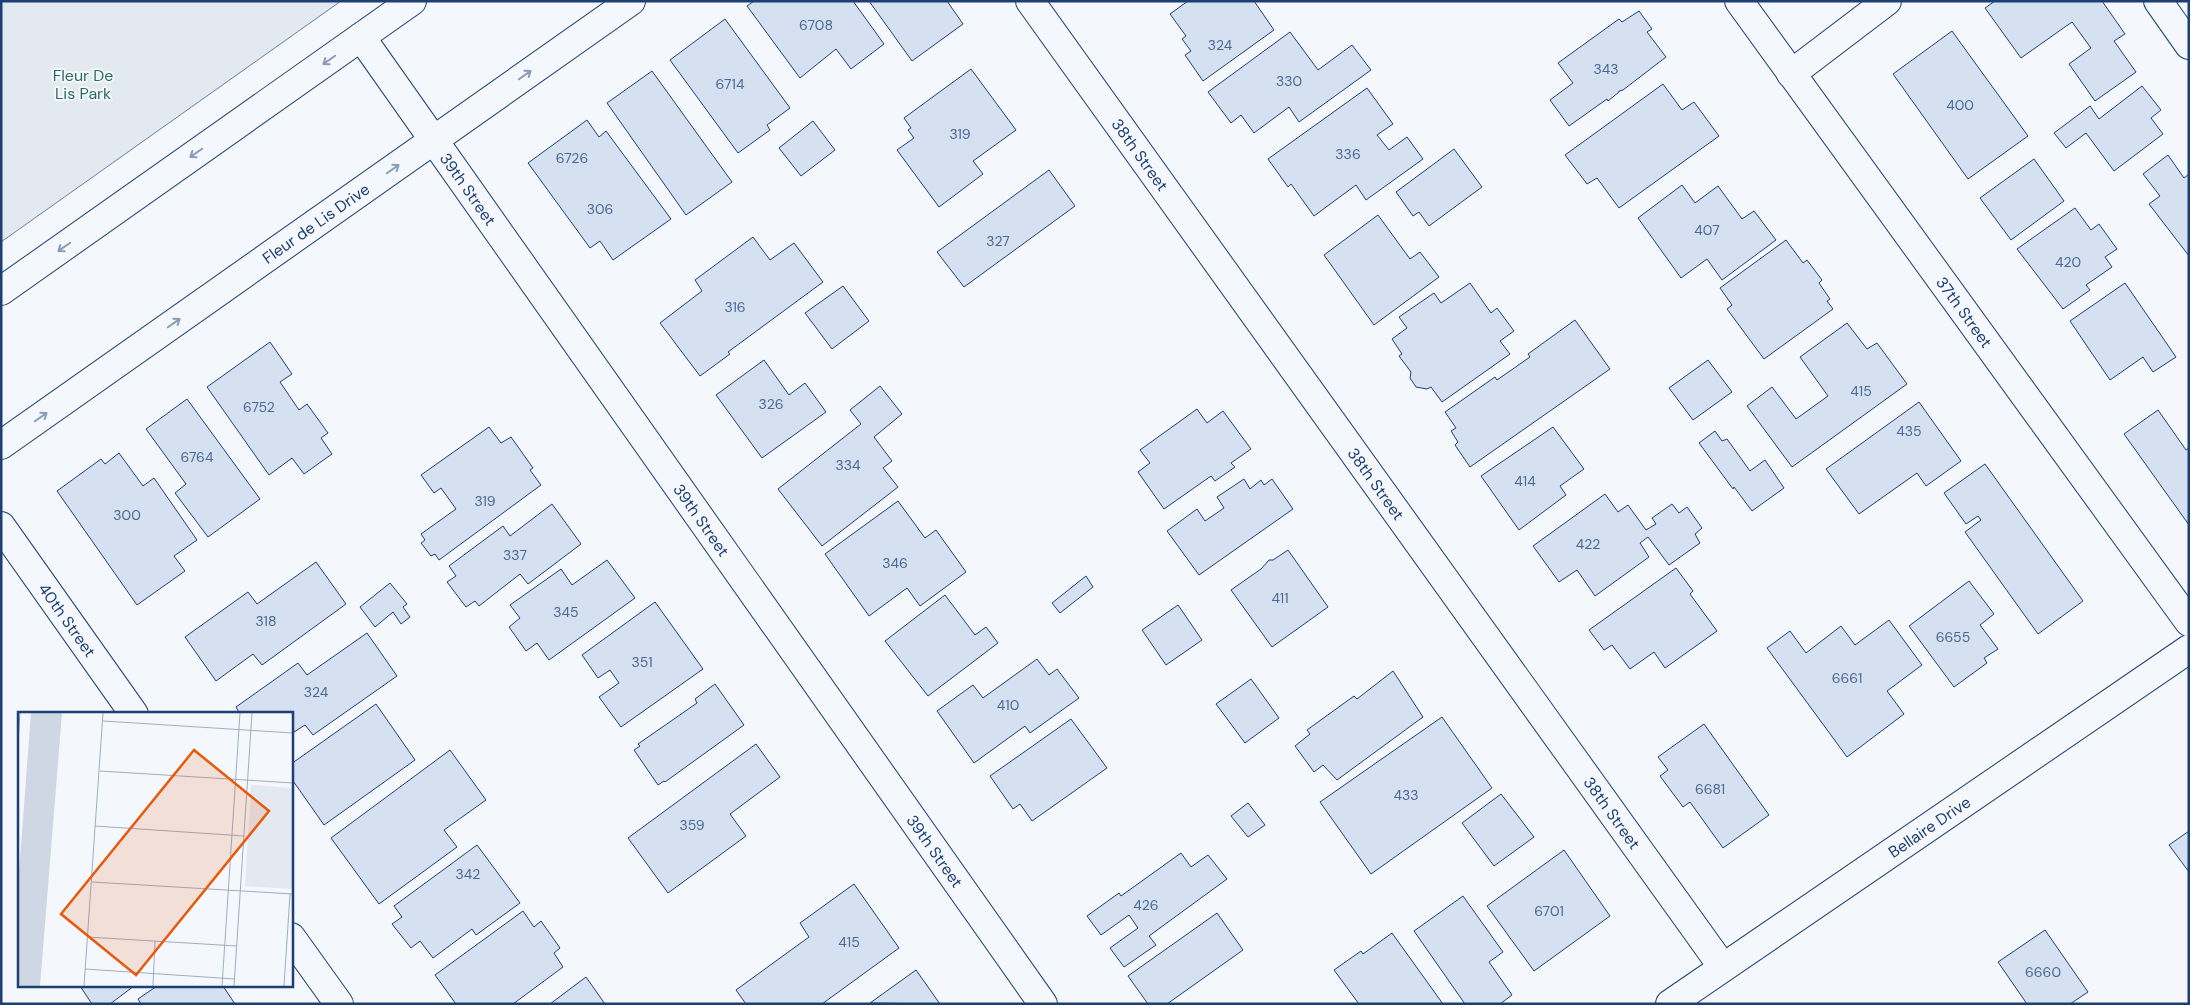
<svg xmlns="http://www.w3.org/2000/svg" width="2190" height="1005" viewBox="0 0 2190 1005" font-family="'DM Sans',sans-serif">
<rect width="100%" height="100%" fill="#f4f7fb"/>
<polygon fill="#e3e9f0" stroke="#687fa3" points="1,1 341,1 1,242"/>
<g fill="#d5e0f0" stroke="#1d3f73">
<polygon points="754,1 853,1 884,44 851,69 836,49 800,78 747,6"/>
<polygon points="869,1 947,1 963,24 912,61"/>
<polygon points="1188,1 1254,1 1274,30 1203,81 1185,55 1191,51 1182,39 1186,36 1170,14"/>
<polygon points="1995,1 2102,1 2125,34 2114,41 2136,72 2095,101 2069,64 2091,48 2072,22 2021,58 1985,8"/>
<polygon points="1639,11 1652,29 1647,32 1666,57 1623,90 1619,91 1619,92 1608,101 1607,99 1569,126 1550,100 1573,83 1558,63 1619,19 1622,22"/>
<polygon points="725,19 790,108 767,125 770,130 738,153 670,60"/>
<polygon points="1952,31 2028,136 1968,179 1893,74"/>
<polygon points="1290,32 1318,70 1352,45 1371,70 1299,122 1289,107 1254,133 1241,115 1231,123 1208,92"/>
<polygon points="971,69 1016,130 973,161 983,174 939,207 897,150 914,138 908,130 911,128 904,118"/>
<polygon points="652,71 732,182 686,215 607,103"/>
<polygon points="1663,84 1682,110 1694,102 1719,136 1619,208 1597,178 1587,184 1565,155"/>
<polygon points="2142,86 2161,110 2151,118 2163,134 2114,171 2086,133 2066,148 2054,133 2090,106 2099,119"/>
<polygon points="1367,88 1393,124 1377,135 1389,150 1407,137 1423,159 1366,200 1356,185 1314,216 1291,184 1288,187 1268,159"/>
<polygon points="587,120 599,137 606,131 671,219 613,260 600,241 590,248 528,163"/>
<polygon points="813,121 835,150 801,176 779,148"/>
<polygon points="1454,149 1482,187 1429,226 1419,212 1413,216 1396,192"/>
<polygon points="2168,155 2184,178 2189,174 2189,256 2149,204 2160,196 2143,174"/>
<polygon points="2034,159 2064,201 2011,240 1980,198"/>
<polygon points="1049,170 1075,206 964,287 937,252"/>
<polygon points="1682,185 1695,203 1718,186 1742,219 1754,211 1776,240 1722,280 1707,259 1681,278 1638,218"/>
<polygon points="2075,208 2091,230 2099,224 2117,249 2105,257 2112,267 2086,285 2090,290 2063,309 2017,249"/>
<polygon points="1378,215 1410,259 1420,252 1439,277 1374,325 1324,255"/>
<polygon points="753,237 770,260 794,243 823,282 728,352 730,354 700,376 660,323 702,291 695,280"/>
<polygon points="1786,240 1803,263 1807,260 1822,280 1819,283 1830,299 1827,301 1833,309 1764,359 1727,309 1732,305 1720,288"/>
<polygon points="1470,283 1491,313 1497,308 1514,331 1500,341 1510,354 1442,402 1431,387 1427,389 1416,387 1410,378 1411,372 1399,356 1402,354 1392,339 1407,328 1399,317 1434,293 1441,303"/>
<polygon points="2125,283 2176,357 2153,372 2143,357 2110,380 2070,321"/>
<polygon points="843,286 869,321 832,349 805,313"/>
<polygon points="1575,320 1610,369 1470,467 1455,445 1458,442 1451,431 1456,428 1445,412 1495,377 1497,380 1530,357 1528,354"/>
<polygon points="1847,323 1867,349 1877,343 1907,384 1792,467 1747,406 1772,387 1796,419 1828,396 1800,357"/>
<polygon points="270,342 292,374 280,382 299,410 307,404 328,433 321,438 332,454 304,474 292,458 269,475 207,387"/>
<polygon points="764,360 789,395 805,383 826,412 762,458 716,395"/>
<polygon points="1708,360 1732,392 1693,420 1669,388"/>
<polygon points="880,386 902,414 874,437 892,461 883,468 898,487 822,546 778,489 861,424 850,410"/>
<polygon points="187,399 260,499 208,537 175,493 186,484 146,429"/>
<polygon points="1919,402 1961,461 1926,486 1917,473 1859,514 1826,469"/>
<polygon points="1197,409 1207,423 1223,411 1251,449 1231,463 1235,467 1215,481 1211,476 1164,509 1138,472 1150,463 1140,450"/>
<polygon points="2158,410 2186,450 2189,448 2189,525 2124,434"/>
<polygon points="489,427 501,443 511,437 533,468 530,470 541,485 439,560 435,554 431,556 421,543 425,540 421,534 456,509 441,488 434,493 421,475"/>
<polygon points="1553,427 1584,469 1560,486 1566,495 1519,530 1481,476"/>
<polygon points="1715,431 1722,441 1727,439 1750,471 1765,460 1784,488 1752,511 1734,487 1733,489 1699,443"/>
<polygon points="119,453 143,486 154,478 197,540 174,556 185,571 137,605 57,491 101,459 105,464"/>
<polygon points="1985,464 2083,601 2038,634 1965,532 1981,520 1978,516 1966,524 1944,493"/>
<polygon points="1244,479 1250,489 1261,480 1264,485 1272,479 1293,509 1199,575 1167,531 1197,509 1205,521 1224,508 1217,497"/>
<polygon points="1605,494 1618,512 1628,505 1646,530 1656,524 1652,518 1672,504 1679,513 1687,507 1702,528 1695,534 1700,543 1669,565 1648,537 1640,543 1649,557 1595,596 1577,570 1559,582 1533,546"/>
<polygon points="898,501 925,538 936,530 966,572 920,606 907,588 869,616 825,554"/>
<polygon points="552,504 581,544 528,584 520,574 479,606 475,601 466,607 447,582 456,576 449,566 503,526 510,536"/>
<polygon points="1288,550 1328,607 1272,647 1231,590 1261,569 1269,560 1273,560"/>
<polygon points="607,560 635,598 549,660 537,643 526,651 509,627 520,618 510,605 561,569 572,585"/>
<polygon points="316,562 346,604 262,665 253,654 216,681 185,637 248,592 257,604"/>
<polygon points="1676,568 1693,591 1690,594 1717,631 1665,668 1654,652 1630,669 1612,645 1604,650 1589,630"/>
<polygon points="1086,576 1093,587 1060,613 1052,603"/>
<polygon points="1969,581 1994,614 1980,625 1998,649 1984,658 1987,663 1954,687 1909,626"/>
<polygon points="390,583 407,604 403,607 410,617 401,624 393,612 375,627 360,607"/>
<polygon points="945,595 975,635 986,627 998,643 928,696 885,641"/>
<polygon points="655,602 703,669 621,727 599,697 619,683 610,670 598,678 582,655"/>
<polygon points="1178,605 1202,640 1166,665 1142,630"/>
<polygon points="1889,620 1922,665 1887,691 1904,714 1847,757 1767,648 1790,631 1806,653 1841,626 1855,645"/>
<polygon points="367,633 397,676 313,735 305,725 291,734 291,714 240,714 236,707 298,663 307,675"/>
<polygon points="1037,659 1049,675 1057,669 1079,698 1030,733 1025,726 974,763 937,711 973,685 983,698"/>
<polygon points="1393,671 1423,717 1337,780 1323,765 1314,772 1295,746 1310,734 1307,730 1354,696 1357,699"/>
<polygon points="1251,679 1279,718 1245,743 1216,704"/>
<polygon points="715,684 744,725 665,782 664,781 658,785 634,750 640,746 638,744 697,703 695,699"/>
<polygon points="376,704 415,760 324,825 291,778 291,764"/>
<polygon points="1442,717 1492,788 1371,874 1320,802"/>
<polygon points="1071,719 1107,768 1032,821 1020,804 1013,809 990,776"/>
<polygon points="1704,724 1769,815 1723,848 1690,802 1683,807 1660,776 1668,770 1658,757"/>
<polygon points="756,744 780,777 730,814 746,836 668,893 628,838"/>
<polygon points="450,750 486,800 444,830 457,847 379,904 331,838"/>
<polygon points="1501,794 1534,837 1494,866 1462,823"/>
<polygon points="1248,803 1265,825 1248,837 1231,816"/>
<polygon points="2189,831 2189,872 2169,845"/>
<polygon points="477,845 520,903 476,935 472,929 433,958 420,941 411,948 392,924 402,917 394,906"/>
<polygon points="1564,850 1610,916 1534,971 1487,906"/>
<polygon points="1181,853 1191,867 1208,855 1227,879 1149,936 1156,945 1124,967 1110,948 1138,928 1129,915 1101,935 1087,916 1119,893 1121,896"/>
<polygon points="854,884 899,948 822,1004 746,1004 736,990 809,937 800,923"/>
<polygon points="1463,896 1503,952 1489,962 1512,995 1500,1004 1465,1004 1414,931"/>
<polygon points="523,911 534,927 541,921 560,948 554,953 563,967 513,1004 456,1004 435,975"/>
<polygon points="1217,913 1243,950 1167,1004 1148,1004 1128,976"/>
<polygon points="2045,930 2088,992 2070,1004 2027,1004 1998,962"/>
<polygon points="1392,933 1443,1004 1359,1004 1334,970 1361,951 1363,954"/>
<polygon points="916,970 940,1004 870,1003"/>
<polygon points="586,977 605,1004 550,1004"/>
<polygon points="80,986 134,986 110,1004 92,1004"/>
<polygon points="157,986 223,986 235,1004 141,1004 138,999"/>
</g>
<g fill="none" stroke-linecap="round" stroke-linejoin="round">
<defs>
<g id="minor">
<path id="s1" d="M1030,1L1722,966"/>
<path id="s2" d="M1739,1L2189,622"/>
<polyline points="2158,1 2189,45"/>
<path id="s3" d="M361,37L1043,1004"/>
<polyline points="1791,74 1887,1"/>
<polyline points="1,291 412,1"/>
<path id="s4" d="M1,445L631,1"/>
<path id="s5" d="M1,526L134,714"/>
<polyline points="291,937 339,1004"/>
<path id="s6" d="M1670,1004L2189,649"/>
</g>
</defs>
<use href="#minor" stroke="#1d3f73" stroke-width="30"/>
<use href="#minor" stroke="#f4f7fb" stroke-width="28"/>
</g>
<defs><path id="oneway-shaft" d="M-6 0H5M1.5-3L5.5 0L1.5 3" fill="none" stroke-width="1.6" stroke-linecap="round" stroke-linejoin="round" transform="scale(1.25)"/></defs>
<g stroke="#889bb7">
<use href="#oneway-shaft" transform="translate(329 60) rotate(145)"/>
<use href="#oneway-shaft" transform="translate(525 75) rotate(-35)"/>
<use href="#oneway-shaft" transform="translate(196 153) rotate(145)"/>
<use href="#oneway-shaft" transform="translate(393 169) rotate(-35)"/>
<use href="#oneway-shaft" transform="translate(64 247) rotate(145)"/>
<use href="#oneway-shaft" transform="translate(174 323) rotate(-35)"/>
<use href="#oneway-shaft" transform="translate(41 417) rotate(-35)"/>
</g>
<g text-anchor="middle" stroke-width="4" stroke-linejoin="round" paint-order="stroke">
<g font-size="14" fill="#4b6792">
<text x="816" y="30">6708</text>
<text x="1220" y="50">324</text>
<text x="1606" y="74">343</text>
<text x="1289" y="86">330</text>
<text x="730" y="89">6714</text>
<text x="1960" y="110">400</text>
<text x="960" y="139">319</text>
<text x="1348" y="159">336</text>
<text x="572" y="163">6726</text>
<text x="600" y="214">306</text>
<text x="1707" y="235">407</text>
<text x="998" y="246">327</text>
<text x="2068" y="267">420</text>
<text x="735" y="312">316</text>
<text x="1861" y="396">415</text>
<text x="771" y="409">326</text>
<text x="259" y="412">6752</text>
<text x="1909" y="436">435</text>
<text x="197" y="462">6764</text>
<text x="848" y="470">334</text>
<text x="1525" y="486">414</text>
<text x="485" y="506">319</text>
<text x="127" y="520">300</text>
<text x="1588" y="549">422</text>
<text x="515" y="560">337</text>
<text x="895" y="568">346</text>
<text x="1280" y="603">411</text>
<text x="566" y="617">345</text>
<text x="266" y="626">318</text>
<text x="1953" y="642">6655</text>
<text x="642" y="667">351</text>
<text x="1847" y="683">6661</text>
<text x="316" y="697">324</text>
<text x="1008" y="710">410</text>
<text x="1710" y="794">6681</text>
<text x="1406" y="800">433</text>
<text x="692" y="830">359</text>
<text x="468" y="879">342</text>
<text x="1146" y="910">426</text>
<text x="1549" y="916">6701</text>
<text x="849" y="947">415</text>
<text x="2043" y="977">6660</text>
</g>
<g font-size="16" fill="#2c6c60" stroke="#f4f7fb">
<text x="83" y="81">Fleur De<tspan x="83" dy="18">Lis Park</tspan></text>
</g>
<g font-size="16" fill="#1d3f73" stroke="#f4f7fb">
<text dy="6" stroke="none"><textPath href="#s1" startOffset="189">38th Street</textPath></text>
<text dy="6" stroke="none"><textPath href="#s3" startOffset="186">39th Street</textPath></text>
<text dy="6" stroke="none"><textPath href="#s4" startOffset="385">Fleur de Lis Drive</textPath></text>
<text dy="6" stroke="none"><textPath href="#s2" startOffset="384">37th Street</textPath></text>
<text dy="6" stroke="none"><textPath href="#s1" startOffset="594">38th Street</textPath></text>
<text dy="6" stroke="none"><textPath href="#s3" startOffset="591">39th Street</textPath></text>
<text dy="6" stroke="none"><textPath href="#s5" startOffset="115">40th Street</textPath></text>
<text dy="6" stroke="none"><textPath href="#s1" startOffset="999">38th Street</textPath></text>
<text dy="6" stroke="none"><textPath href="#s6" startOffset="314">Bellaire Drive</textPath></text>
<text dy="6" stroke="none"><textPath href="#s3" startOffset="996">39th Street</textPath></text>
</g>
</g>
<g transform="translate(18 712)">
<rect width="275" height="275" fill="#f4f7fb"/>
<path d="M233,73L275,76V177L227,174Z" fill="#e3e9f0"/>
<path d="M13,1H44L22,274H0V173Z" fill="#cfd7e4"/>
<path fill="none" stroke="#9eadc5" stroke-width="1" d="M85,9L275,21M0,31L2,1M82,59L275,71M77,114L226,124M74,170L275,182M69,225L219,234M67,257L217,267M66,274L85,1M135,274L137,229M204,274L222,1M216,274L234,1M266,274L272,182"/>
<path fill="#e8590c" fill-opacity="0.15" stroke="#e8590c" stroke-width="2.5" d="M176,38L251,99L118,263L43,202Z"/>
<rect width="275" height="275" fill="none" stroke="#1d3f73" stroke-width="2.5"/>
</g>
<rect width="2190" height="1005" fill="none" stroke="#1d3f73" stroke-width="5"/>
</svg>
